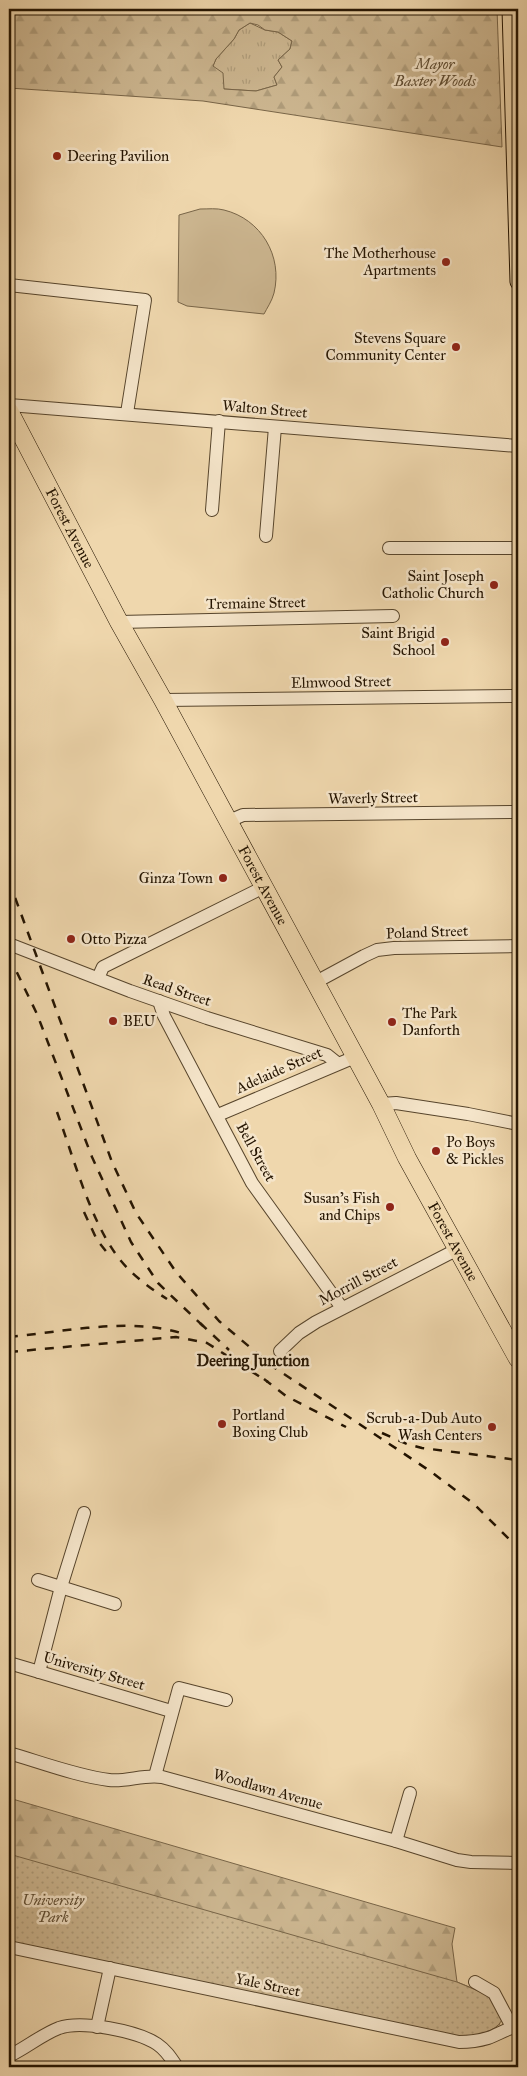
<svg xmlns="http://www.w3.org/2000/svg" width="527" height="2076" viewBox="0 0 527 2076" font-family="'IM FELL Great Primer',serif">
<defs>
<pattern id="grass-tufts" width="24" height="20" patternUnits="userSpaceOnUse" patternTransform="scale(1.25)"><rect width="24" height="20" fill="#ccb690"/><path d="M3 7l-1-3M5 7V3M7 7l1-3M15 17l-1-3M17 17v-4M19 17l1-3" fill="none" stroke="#af9c7a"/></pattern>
<pattern id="forest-firs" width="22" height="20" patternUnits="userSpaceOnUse" patternTransform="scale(1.25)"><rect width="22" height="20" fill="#ccb690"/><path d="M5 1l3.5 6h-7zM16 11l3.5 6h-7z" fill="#af9c7a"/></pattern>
<pattern id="park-dots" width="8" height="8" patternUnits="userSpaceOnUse" patternTransform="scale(1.25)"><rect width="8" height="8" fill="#ccb690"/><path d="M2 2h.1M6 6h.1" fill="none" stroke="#af9c7a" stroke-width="1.8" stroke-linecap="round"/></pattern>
</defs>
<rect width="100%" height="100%" fill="#efd7ad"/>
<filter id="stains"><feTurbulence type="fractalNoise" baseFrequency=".004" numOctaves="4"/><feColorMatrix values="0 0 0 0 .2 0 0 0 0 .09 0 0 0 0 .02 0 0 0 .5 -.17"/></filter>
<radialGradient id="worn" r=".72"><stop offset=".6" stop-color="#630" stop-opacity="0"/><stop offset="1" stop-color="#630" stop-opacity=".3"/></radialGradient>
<polygon fill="url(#grass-tufts)" stroke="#786548" points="250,23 265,30 278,32 292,41 290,49 278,60 282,67 274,77 277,85 256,91 224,89 213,66 216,59 234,39 239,30"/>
<g fill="url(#forest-firs)" stroke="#786548" fill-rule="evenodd">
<path d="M9,9H497L502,147L203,101L9,88ZM250,23L258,25L265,30L278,32L292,41L290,49L278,60L282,67L274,77L277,85L256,91L224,89L223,73L213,66L216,59L234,39L239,30Z"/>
<polygon points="9,1798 455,1928 452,1944 457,1982 482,1992 500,2024 489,2030 9,1941"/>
</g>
<path fill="url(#park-dots)" stroke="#786548" d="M9,1854L457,1982L490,1996L502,2020C495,2033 475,2036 461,2037L9,1941Z"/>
<path fill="#ccb690" stroke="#786548" d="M200,209C208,209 217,208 224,210C261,219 283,256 274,293C272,301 267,308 264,314L187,306L178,302L179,215Z"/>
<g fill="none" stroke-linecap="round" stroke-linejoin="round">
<defs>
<g id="minor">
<polyline points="9,285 145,300 127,413"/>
<polyline points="9,405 518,446"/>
<polyline points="212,510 219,421"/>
<polyline points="266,536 275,427"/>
<polyline points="389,548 518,548"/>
<polyline points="119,622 393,616"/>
<polyline points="163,700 518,696"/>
<polyline points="229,821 243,815 518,812"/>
<polyline points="9,944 130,991 207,1018 327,1055 337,1063"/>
<polyline points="98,978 103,967 264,887"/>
<polyline points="316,982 364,956 377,950 394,948 518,946"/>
<polyline points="159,1001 164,1016 252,1183 342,1308"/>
<polyline points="381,1104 396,1103 468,1114 518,1124"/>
<polyline points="218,1115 355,1057"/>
<polyline points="280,1351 299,1333 316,1322 458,1249"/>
<polyline points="38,1580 115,1604"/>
<polyline points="9,1663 171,1711"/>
<polyline points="39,1672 61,1587 84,1513"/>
<path d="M9,1753C40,1762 77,1776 109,1780C127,1782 144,1774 162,1777L396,1841L457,1860L471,1862L518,1863"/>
<polyline points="155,1776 179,1688 226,1700"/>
<polyline points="396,1841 410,1793"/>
<path d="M9,1947L459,2042C469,2042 478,2041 488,2038C498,2035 508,2027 518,2027"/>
<polyline points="475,1982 494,1993 512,2027"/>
<polyline points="97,2027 110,1968"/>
<path d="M9,2056C26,2048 41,2035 59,2028C82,2020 137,2031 157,2044C166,2050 171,2058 177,2067"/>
</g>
<polyline id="major" points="510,9 518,282"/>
<g id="highway">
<path id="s1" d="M9,411L119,622L163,700L381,1104L407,1158L518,1359"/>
</g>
</defs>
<use href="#minor" stroke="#57452c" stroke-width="14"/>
<use href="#major" stroke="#241401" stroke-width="17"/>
<use href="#highway" stroke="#241401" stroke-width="19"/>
<use href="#minor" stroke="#f5e5ca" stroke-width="12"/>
<use href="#major" stroke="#efd7ad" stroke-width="15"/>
<use href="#highway" stroke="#efd7ad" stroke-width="18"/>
<g stroke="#241401" stroke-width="2.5" stroke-dasharray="9 9" stroke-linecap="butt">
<polyline points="9,881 112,1162 136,1213 176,1272 219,1321 272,1366 430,1471 474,1504 518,1548"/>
<polyline points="9,956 37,1014 92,1157 131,1242 158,1283 204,1327"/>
<path d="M57,1112C73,1156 89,1216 115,1253C128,1272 148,1287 167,1299"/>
<polyline points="84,1212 97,1240 109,1255"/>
<polyline points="200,1323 229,1350"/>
<path d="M9,1337C62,1332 129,1317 181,1333"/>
<polyline points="9,1352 176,1337 207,1343 268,1382"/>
<polyline points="264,1379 286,1396 346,1427"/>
<polyline points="382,1433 407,1444 422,1448 518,1460"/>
</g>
</g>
<g fill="#8f2418" stroke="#f5e5ca" stroke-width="2">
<circle cx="57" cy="156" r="5"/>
<circle cx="446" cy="262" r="5"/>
<circle cx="456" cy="347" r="5"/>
<circle cx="494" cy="585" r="5"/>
<circle cx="445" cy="642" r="5"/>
<circle cx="223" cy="878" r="5"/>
<circle cx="71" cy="939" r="5"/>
<circle cx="113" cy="1021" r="5"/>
<circle cx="392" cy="1022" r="5"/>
<circle cx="436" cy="1151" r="5"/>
<circle cx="390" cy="1207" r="5"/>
<circle cx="222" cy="1424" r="5"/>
<circle cx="492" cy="1427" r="5"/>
</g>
<g text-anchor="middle" stroke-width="5" stroke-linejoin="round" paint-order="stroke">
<g font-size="15" font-style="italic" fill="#5f4d33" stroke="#f5e5ca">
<text x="435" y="69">Mayor<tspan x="435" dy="17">Baxter Woods</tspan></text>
<text x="53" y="1905">University<tspan x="53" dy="17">Park</tspan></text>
</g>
<g font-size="15" fill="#241401" stroke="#f5e5ca" text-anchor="end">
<text x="67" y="161" text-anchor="start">Deering Pavilion</text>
<text x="436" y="258">The Motherhouse<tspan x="436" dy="17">Apartments</tspan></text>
<text x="446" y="343">Stevens Square<tspan x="446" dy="17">Community Center</tspan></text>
<text x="484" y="581">Saint Joseph<tspan x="484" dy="17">Catholic Church</tspan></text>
<text x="435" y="638">Saint Brigid<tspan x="435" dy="17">School</tspan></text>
<text x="213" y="883">Ginza Town</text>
<text x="81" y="944" text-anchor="start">Otto Pizza</text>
<text x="402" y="1018" text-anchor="start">The Park<tspan x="402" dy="17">Danforth</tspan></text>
<text x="123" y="1026" text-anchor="start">BEU</text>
<text x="446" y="1147" text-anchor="start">Po Boys<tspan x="446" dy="17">&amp; Pickles</tspan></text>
<text x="380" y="1203">Susan's Fish<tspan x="380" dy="17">and Chips</tspan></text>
<text x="232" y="1420" text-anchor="start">Portland<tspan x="232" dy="17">Boxing Club</tspan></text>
<text x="482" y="1423">Scrub-a-Dub Auto<tspan x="482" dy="17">Wash Centers</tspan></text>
</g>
<g font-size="15" fill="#241401" stroke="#f5e5ca">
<text transform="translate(265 409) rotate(5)" y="5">Walton Street</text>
<text dy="5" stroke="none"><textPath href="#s1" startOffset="132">Forest Avenue</textPath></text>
<text transform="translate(256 603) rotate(-1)" y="5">Tremaine Street</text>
<text transform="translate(341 682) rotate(-1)" y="5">Elmwood Street</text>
<text transform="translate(373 798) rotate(-1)" y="5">Waverly Street</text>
<text dy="5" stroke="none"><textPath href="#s1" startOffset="538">Forest Avenue</textPath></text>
<text transform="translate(427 932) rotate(-2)" y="5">Poland Street</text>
<text transform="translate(177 990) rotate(19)" y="5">Read Street</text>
<text transform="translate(279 1070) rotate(-24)" y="5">Adelaide Street</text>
<text transform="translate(256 1152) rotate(61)" y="5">Bell Street</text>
<text dy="5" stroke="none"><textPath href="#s1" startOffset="942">Forest Avenue</textPath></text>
<text transform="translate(358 1281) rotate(-28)" y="5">Morrill Street</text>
<text transform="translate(94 1671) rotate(16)" y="5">University Street</text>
<text transform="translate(268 1789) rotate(16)" y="5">Woodlawn Avenue</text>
<text transform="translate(268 1985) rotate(12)" y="5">Yale Street</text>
</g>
<g font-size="16" font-weight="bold" fill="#241401" stroke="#f5e5ca">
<text x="253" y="1366">Deering Junction</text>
</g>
</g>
<rect width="527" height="2076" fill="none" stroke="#efd7ad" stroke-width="30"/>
<rect x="10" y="10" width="507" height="2056" fill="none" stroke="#241401" stroke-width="2.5"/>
<rect x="15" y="15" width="497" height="2046" fill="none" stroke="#241401"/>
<rect width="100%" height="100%" filter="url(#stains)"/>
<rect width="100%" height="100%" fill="url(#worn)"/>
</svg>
